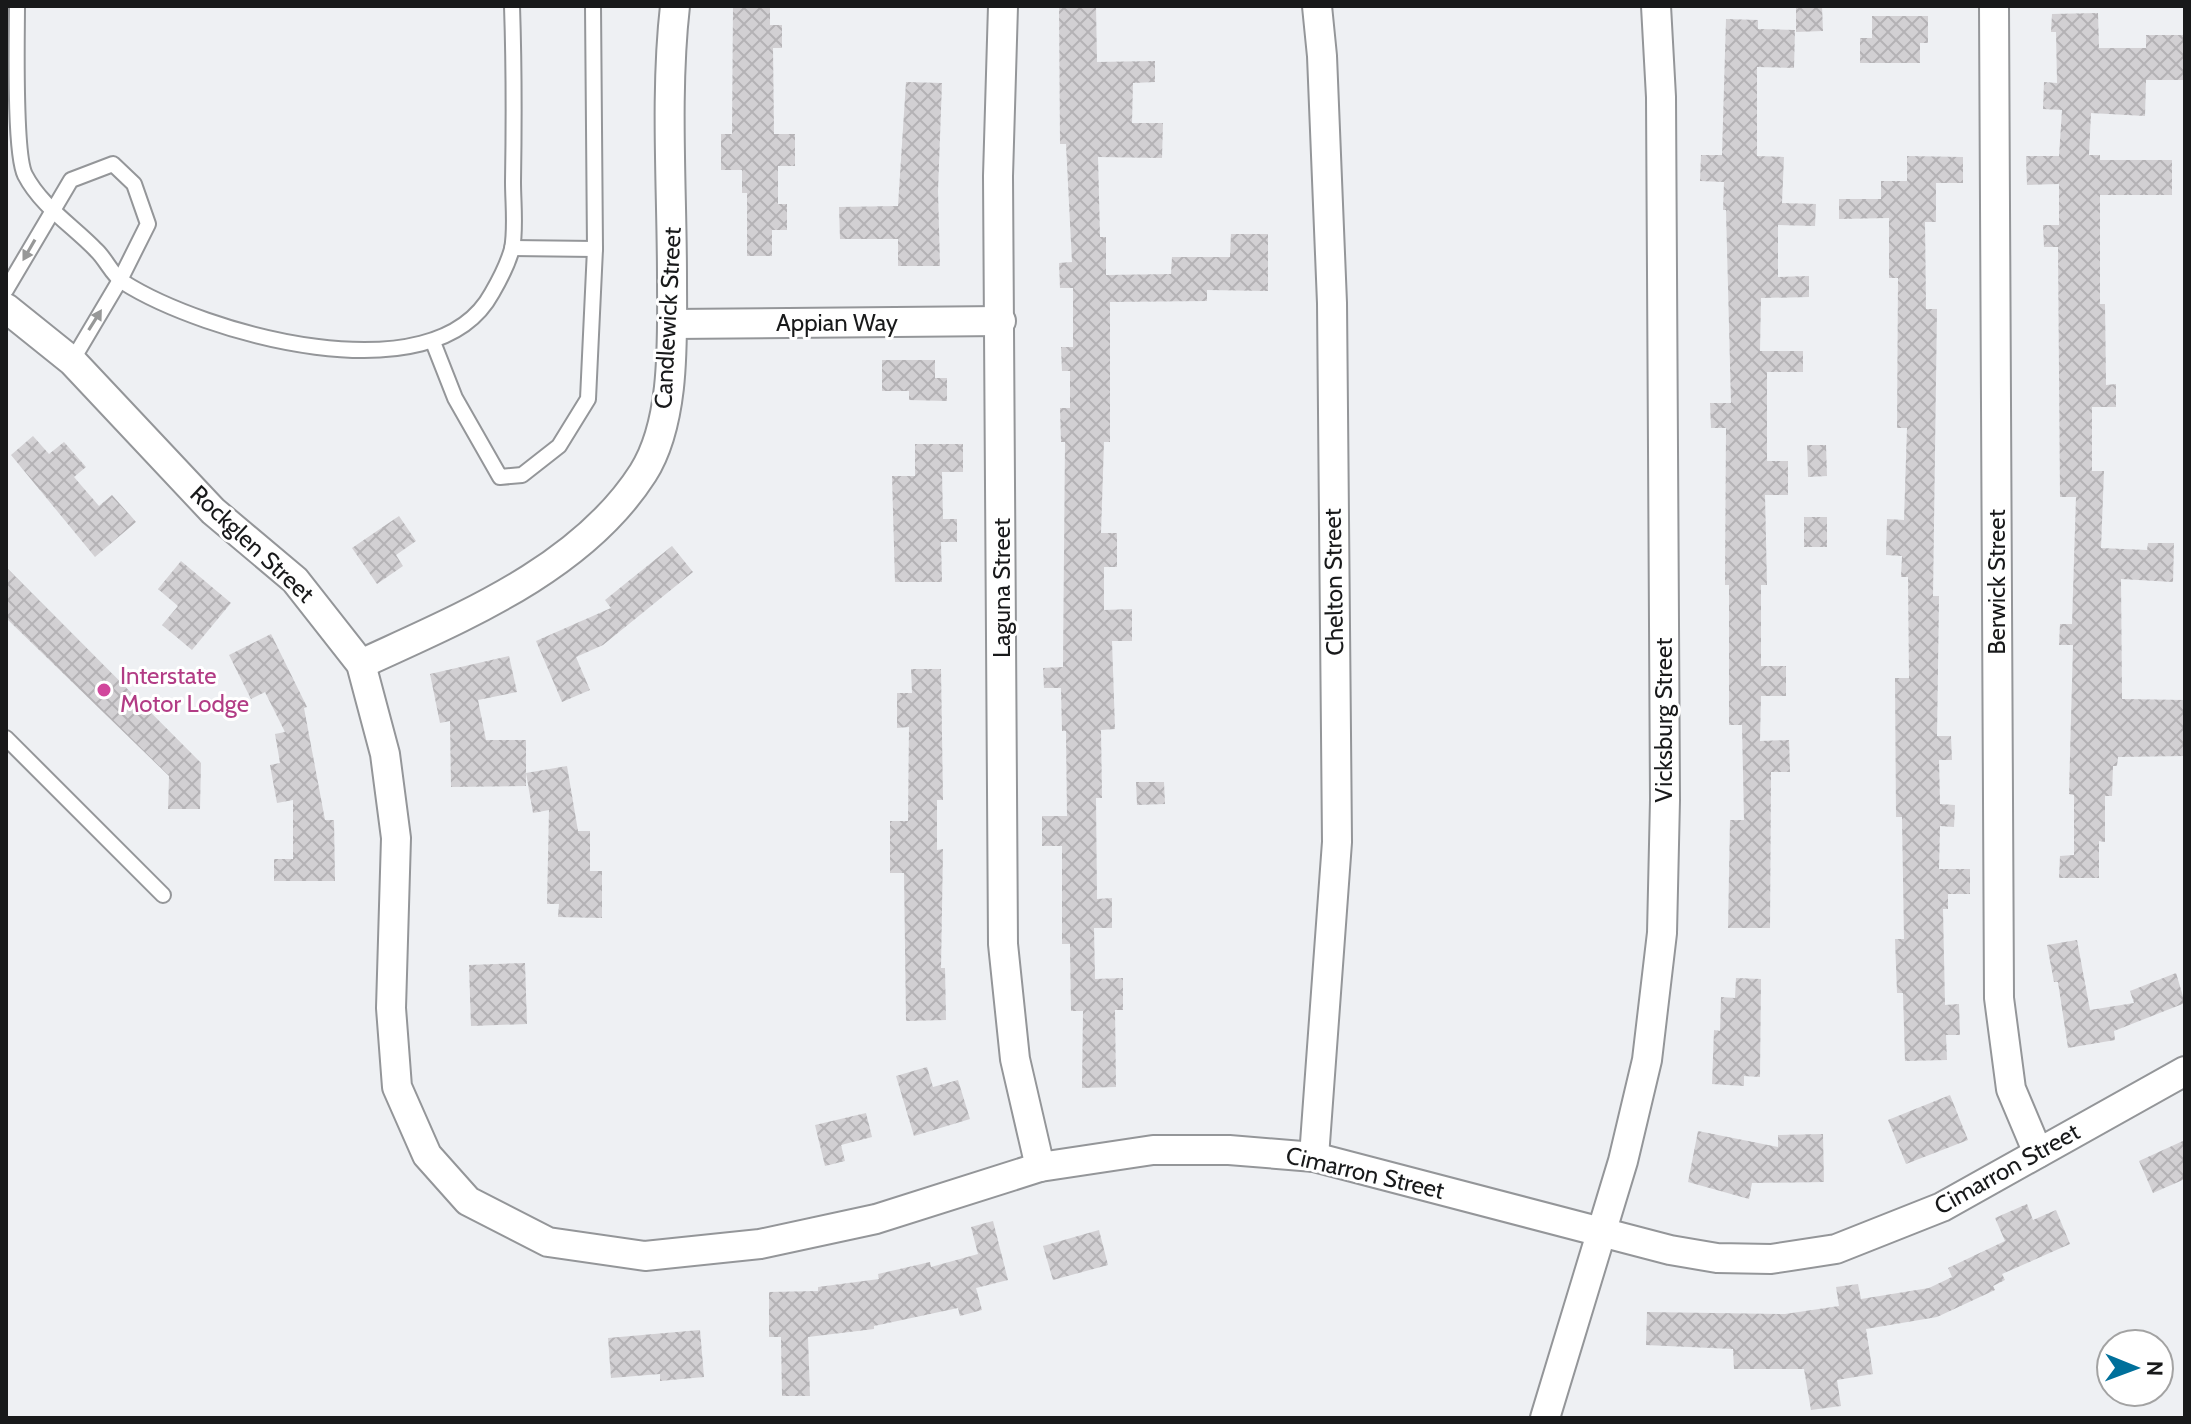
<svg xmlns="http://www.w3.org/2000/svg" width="2191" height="1424" viewBox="0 0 2191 1424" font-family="Cabin,sans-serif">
<defs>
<pattern id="building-cross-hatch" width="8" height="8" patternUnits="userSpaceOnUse" patternTransform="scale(2)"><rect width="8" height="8" fill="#d2d0d3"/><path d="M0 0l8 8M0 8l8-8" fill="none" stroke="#b4b2b5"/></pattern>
</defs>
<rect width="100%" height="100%" fill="#eef0f3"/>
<g fill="url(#building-cross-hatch)">
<polygon points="733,6 770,6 770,25 782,25 782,48 773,48 774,134 795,134 795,166 778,166 778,204 787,204 787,230 772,230 772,256 747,256 747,193 742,193 742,170 721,170 721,134 732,134"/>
<polygon points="1059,6 1096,6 1097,62 1155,61 1155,82 1133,83 1132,123 1163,123 1162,158 1098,157 1100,237 1106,237 1106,275 1171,274 1172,257 1230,257 1231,234 1268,234 1268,291 1207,290 1207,301 1110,302 1110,442 1104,442 1101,533 1117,533 1117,567 1104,567 1104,610 1132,609 1132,641 1112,641 1115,729 1101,730 1102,798 1096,798 1097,899 1112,898 1112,928 1094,928 1095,979 1123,978 1123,1010 1115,1010 1116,1087 1082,1088 1083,1011 1071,1011 1070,944 1062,944 1062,846 1042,846 1042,816 1067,816 1066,731 1062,731 1061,688 1044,688 1043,668 1063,667 1065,442 1061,442 1060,408 1070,408 1070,371 1062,371 1061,347 1073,347 1073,288 1060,288 1059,263 1072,262 1066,144 1060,144"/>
<polygon points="1796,6 1822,6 1823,31 1796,32"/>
<polygon points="2098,13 2099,48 2146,48 2146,35 2185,35 2185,80 2146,80 2145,116 2091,113 2089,155 2100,155 2100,160 2172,160 2172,195 2100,195 2100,304 2105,304 2106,385 2116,384 2116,407 2092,407 2092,471 2104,471 2101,548 2147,550 2148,543 2174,543 2173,582 2121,579 2122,699 2185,700 2185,756 2118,757 2117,766 2113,766 2112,796 2105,796 2105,842 2099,841 2099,878 2059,878 2060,856 2074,855 2074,795 2069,794 2073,645 2059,645 2060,624 2072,624 2076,497 2060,497 2058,247 2044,247 2043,225 2059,225 2059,184 2027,185 2026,156 2059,156 2062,110 2043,109 2044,82 2057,83 2056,32 2051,32 2052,14"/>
<polygon points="1872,16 1928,16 1928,43 1920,43 1920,63 1860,63 1860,38 1872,38"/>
<polygon points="1726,19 1758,20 1758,29 1795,30 1794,68 1757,67 1757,156 1784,157 1782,203 1816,204 1815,226 1778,225 1778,277 1809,276 1809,297 1761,298 1760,351 1803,351 1803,372 1767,372 1767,461 1788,461 1788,495 1765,495 1767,585 1761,585 1761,666 1786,666 1786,696 1761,696 1760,741 1789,740 1790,772 1771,772 1770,928 1728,928 1730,820 1744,820 1742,725 1729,725 1729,585 1725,585 1726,428 1711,428 1710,403 1731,403 1726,210 1723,210 1724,182 1700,181 1701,155 1722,155"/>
<polygon points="906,82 942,83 938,191 940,266 898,266 898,239 840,239 839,207 898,206"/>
<polygon points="1907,156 1963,157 1963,183 1936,183 1936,222 1925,222 1926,309 1937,309 1933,596 1939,596 1937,736 1951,736 1952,760 1939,760 1940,804 1955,805 1954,827 1940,826 1939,869 1970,869 1970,894 1948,894 1948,909 1943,909 1945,1005 1959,1004 1960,1035 1946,1035 1947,1060 1905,1061 1903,993 1897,993 1895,939 1904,939 1902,817 1896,817 1895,678 1909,678 1908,577 1901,577 1902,556 1886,555 1887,519 1904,520 1907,428 1897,428 1898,278 1889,278 1889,218 1839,219 1839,199 1881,199 1881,181 1907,181"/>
<polygon points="882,360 935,360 935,378 947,378 947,401 909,400 909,391 882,391"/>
<polygon points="33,436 49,454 64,442 86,467 74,477 99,506 112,495 136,522 95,557 11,455"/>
<polygon points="915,444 963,444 963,472 942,472 943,519 957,519 957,542 941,542 942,582 895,582 892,476 915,476"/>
<polygon points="1807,445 1826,445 1827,476 1808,477"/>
<polygon points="399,516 416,541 396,555 403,566 377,584 352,548"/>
<rect x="1804" y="517" width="23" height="30"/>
<polygon points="672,546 693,572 603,645 576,657 590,690 562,702 536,641 611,608 605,600"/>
<polygon points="181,561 231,603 192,650 162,625 178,606 158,589"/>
<polygon points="6,567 201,763 200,809 168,809 169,776 6,618"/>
<polygon points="271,634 307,707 304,708 325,820 334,820 335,881 274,881 274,859 293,859 293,800 277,803 270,765 280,763 275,734 285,732 265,692 251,699 229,655"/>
<polygon points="509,656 517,692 478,700 486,740 526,740 526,786 451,787 450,721 440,723 430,674"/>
<polygon points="911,669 941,669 943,800 937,800 937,850 943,849 941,968 945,968 946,1020 906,1021 904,873 890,873 890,821 908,821 909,727 897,728 897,693 912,693"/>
<polygon points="567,766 578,831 590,831 590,871 602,871 602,918 558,917 559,904 547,904 549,810 533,813 526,773"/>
<polygon points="1136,782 1164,782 1165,804 1137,805"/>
<polygon points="2077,940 2090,1010 2134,1003 2130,991 2176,973 2185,1003 2114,1031 2115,1040 2068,1048 2058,982 2054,982 2047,945"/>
<polygon points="525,963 527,1024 471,1026 469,965"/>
<polygon points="1736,978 1761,979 1760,1077 1744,1076 1744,1086 1712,1084 1714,1030 1720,1031 1721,997 1735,998"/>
<polygon points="927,1067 933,1087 958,1080 970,1119 914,1136 896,1076"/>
<polygon points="1950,1095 1968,1140 1906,1164 1888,1120"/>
<polygon points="866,1113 872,1137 841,1145 845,1161 825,1166 815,1125"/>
<polygon points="1698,1131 1778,1147 1778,1135 1823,1134 1824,1182 1752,1183 1749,1199 1688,1182"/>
<polygon points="2185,1140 2185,1179 2153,1193 2139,1161"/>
<polygon points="2027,1204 2033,1220 2056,1210 2070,1244 2002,1274 2005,1280 1993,1286 1995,1290 1937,1317 1866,1329 1873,1374 1837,1380 1841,1406 1811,1410 1804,1369 1734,1369 1733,1349 1646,1345 1647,1312 1785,1314 1839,1306 1836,1287 1858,1284 1861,1299 1929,1288 1952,1277 1948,1268 2005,1241 1995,1218"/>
<polygon points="993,1221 1008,1280 976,1288 982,1310 960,1316 958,1308 874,1326 874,1329 808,1337 810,1396 782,1396 781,1337 769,1337 769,1292 818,1291 818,1287 879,1279 878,1274 930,1262 931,1267 978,1254 971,1227"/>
<polygon points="1099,1230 1108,1265 1053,1280 1043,1246"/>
<polygon points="700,1330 704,1377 660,1381 660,1374 611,1378 608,1338"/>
</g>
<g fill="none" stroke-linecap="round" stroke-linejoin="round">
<defs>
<g id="service">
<path d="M17,6C17,37 14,153 25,175C41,206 73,226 96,250C106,259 112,275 123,282C203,333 434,400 492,293C499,281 508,263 512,249C516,229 513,203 513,182C514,123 514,65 512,6"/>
<polyline points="512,248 595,249"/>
<polyline points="6,290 71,180 113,164 134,184 148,224 120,280 72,361"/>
<polyline points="433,342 455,398 500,477 522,475 559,446 588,399 595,249 593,6"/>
<polyline points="6,738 163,895"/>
</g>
<g id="minor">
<polyline points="1003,6 998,176 1003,944 1015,1059 1040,1167"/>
<polyline points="1994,6 1999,998 2011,1089 2038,1153"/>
<polyline points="6,308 72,361 213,511 295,580 361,664 385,754 396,838 391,1008 397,1087 427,1155 468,1201 548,1242 645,1256 760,1244 876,1219 1040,1167 1153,1150 1229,1150 1314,1157 1670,1250 1717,1258 1771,1259 1836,1249 1942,1207 2185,1071"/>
<polyline points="672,324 1001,321"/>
<path d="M361,664C460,618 581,570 643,473C676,421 672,338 672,278C672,190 665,93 675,6"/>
<polyline points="1314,1157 1337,842 1332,303 1322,56 1317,6"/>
<polyline points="1545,1418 1623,1161 1647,1060 1662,933 1665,800 1661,97 1656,6"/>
</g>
</defs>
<use href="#service" stroke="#949699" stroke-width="18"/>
<use href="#minor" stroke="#949699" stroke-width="32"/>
<use href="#service" stroke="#fff" stroke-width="14"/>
<use href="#minor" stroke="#fff" stroke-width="28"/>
</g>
<defs><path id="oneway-solid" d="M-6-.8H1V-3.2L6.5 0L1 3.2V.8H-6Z" transform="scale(2)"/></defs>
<g fill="#979898">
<use href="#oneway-solid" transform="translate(29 250) rotate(120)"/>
<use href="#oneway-solid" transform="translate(95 320) rotate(-58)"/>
</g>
<circle fill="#d1479c" stroke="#fff" stroke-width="3" cx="104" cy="690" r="8"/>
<g text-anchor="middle" stroke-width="6" stroke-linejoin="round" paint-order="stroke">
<g font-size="24" fill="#18191a" stroke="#fff">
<text transform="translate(668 318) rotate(-87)" y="8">Candlewick Street</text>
<text x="837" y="331">Appian Way</text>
<text transform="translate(252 544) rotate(43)" y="8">Rockglen Street</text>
<text transform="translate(1334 582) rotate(-91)" y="8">Chelton Street</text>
<text transform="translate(1997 582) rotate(-90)" y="8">Berwick Street</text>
<text transform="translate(1002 588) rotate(-90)" y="8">Laguna Street</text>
<text transform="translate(1664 720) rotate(-90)" y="8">Vicksburg Street</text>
<text transform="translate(2007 1169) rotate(-29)" y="8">Cimarron Street</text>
<text transform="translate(1365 1173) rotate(13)" y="8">Cimarron Street</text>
</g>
<g font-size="24" fill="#b23c85" stroke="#fff" text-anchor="start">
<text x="120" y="684">Interstate<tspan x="120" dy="28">Motor Lodge</tspan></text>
</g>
</g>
<rect width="2191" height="1424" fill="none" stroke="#18191a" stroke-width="16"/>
<g transform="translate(2135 1368) rotate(91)"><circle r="38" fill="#ffffff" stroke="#a3a3a3" stroke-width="2"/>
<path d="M0-6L14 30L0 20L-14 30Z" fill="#00709b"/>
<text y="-12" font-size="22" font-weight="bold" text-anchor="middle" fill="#18191a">N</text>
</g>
</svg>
